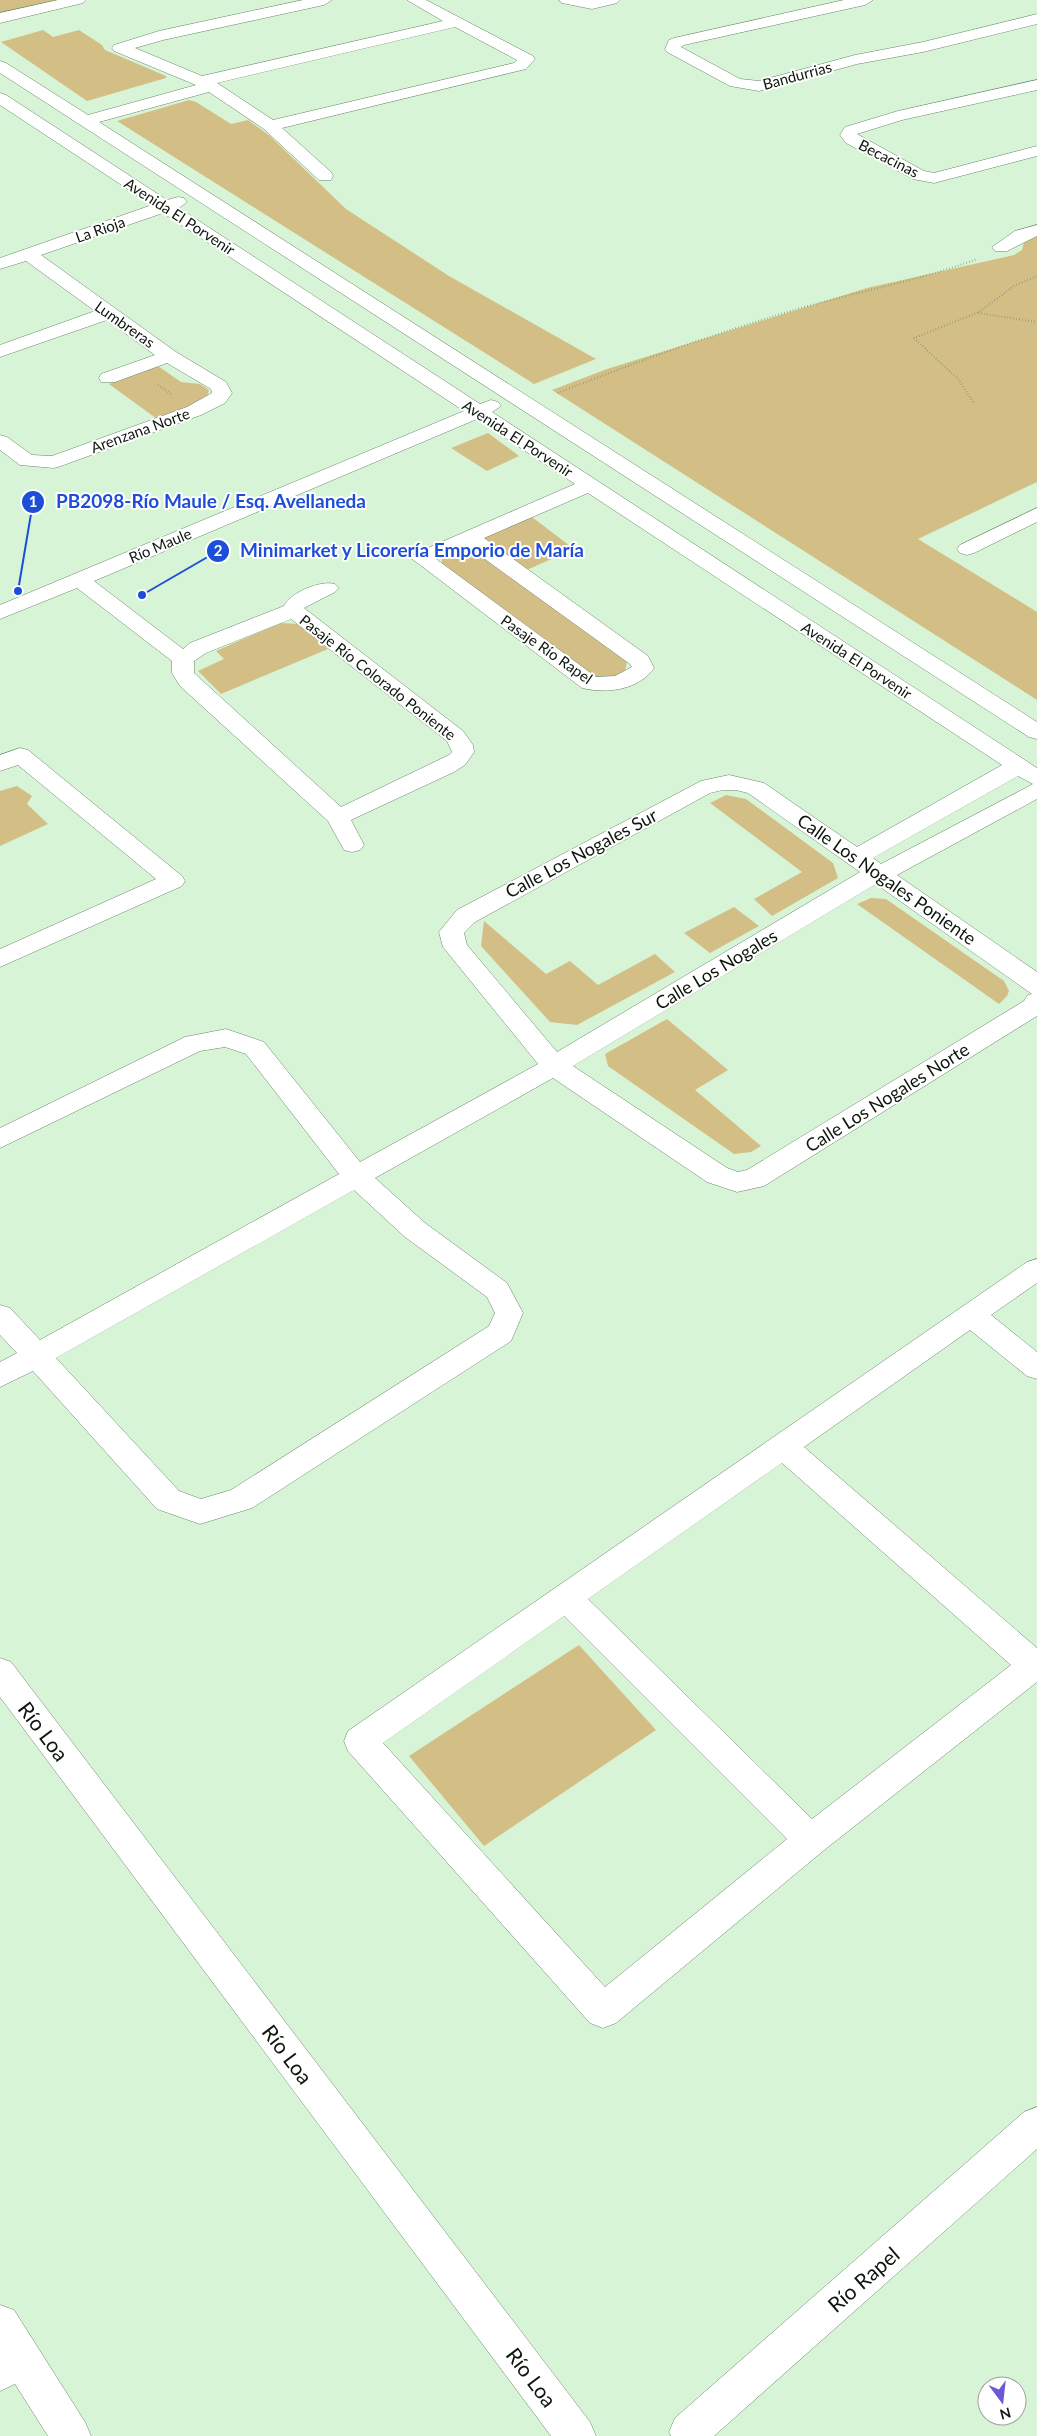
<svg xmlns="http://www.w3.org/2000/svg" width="1037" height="2436" font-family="Lato,sans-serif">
	<rect width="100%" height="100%" fill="#d7f4d7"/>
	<g fill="#d3bf86">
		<polygon points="0,0 60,0 0,14"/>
		<polygon points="43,30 53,37 79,30 102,45 105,50 166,76 166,78 87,101 1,42"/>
		<polygon points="189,100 196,102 231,124 248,120 270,136 346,209 449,276 596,359 534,384 117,121"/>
		<polygon points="1037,236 1037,482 918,539 1037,612 1037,700 552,390 607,369 867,288 1014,255 1022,250 1024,242"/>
		<polygon points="158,366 181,382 200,384 209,390 206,401 157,419 109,384"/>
		<polygon points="488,433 519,456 487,471 451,448"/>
		<polygon points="532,517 574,549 511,577 623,658 627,662 625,672 610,679 585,676 442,571 442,553"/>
		<polygon points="280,623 299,624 328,649 221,694 198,671 224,659 216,651"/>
		<polygon points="17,786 32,796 27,804 48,824 0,846 0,791"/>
		<polygon points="726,795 746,799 833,863 838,878 772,916 754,899 802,872 710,803"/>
		<polygon points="871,898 886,899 1004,981 1009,991 1007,996 999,1004 857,904"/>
		<polygon points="734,907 759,926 710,953 684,933"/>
		<polygon points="484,921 546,974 570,961 598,985 655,954 675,972 577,1025 550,1022 481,946"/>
		<polygon points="667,1019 728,1070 695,1090 761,1146 751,1152 734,1154 608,1066 605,1054"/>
		<polygon points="579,1645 656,1730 484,1846 409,1756"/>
	</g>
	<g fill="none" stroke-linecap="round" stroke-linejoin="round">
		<defs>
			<g id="minor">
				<polygon points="58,0 86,0 83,3 0,23 0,13"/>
				<path d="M303,0h29l-8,5 -161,35 -28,8 67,28 241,-55 -36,-21h19l107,56 2,3 -9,10 -244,59 49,44 2,4 -2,4h-12l-55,-51 -55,-37 -110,30 938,600v17l-8,-2 -1029,-664v-12l6,2 82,52 108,-30 -82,-34 -2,-3 2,-3 45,-14zM455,27l62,33 -3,3 -241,57 -56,-37z"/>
				<polygon points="559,0 620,0 617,3 592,9 562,3"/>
				<polygon points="844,0 873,0 865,5 684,45 681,47 740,79 759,81 855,55 923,42 1037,14 1037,24 923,52 857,64 759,91 730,86 667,52 665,49 669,40 674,38"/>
				<polygon points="1037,80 1037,90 902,120 857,134 924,171 934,173 1037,146 1037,156 934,183 913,179 846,143 840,135 845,127 898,111"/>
				<path d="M0,93l6,2 161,105 11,-3 6,1 3,4 -8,6 301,196 11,-4 7,2 3,4 -9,6 545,356v31l-140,76 140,97v44l-273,170 -27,6 -30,-10 -154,-104 -178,100 50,45 82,60 16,30 -12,28 -259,167 -52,16 -43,-15 -124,-138 -33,16v-25l17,-9 -17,-18v-30l10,3 30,32 299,-166 -93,-120 -21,-7 -25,4 -200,97v-20l185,-91 41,-8 38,13 96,120 178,-98 -95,-117 -4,-15 18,-22 244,-129 28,-6 35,8 93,64 145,-82 -414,-272 -104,45 164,118 6,12c-15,22 -47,26 -72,20l-171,-130 3,-4 161,-70 -98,-65 -383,162 89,68 7,-6 94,-37c7,-14 37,-26 51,-22l4,4 -4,4 -31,16 159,123 10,14 1,7 -9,13 -11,7 -103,48 13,25 -4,5 -8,2 -8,-2 -16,-29 -148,-135 -8,-13v-12l-95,-73 -77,31v-14l464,-194 -301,-198 -122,42 135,97 50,30 6,11 -7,10 -24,12 -140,51 -7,2 -34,-3 -20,-15v-15l7,2 25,18 20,1 135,-49 25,-14 -1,-4 -44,-26 -52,19h-14l-2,-4 2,-4 54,-19 -48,-35 -107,37v-12l95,-34 -69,-50 -26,8v-11l152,-53 -152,-100zM467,546l163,118 2,3 -17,9 -19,1 -160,-118zM291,619l156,122 5,11 -3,3 -108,52 -147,-134v-12l12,-8zM1018,776l15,8 -152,80 -8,-6zM723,790h13l12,3 112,79 -303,180 -90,-107 -3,-12 11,-11 235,-129zM876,884l156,110 -4,1 -4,6 -277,169 -9,2 -11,-4 -154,-102zM354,1190l51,47 82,60 8,16 -6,13 -258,164 -30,9 -22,-8 -123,-133z"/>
				<polygon points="1037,225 1037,236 1007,251 995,251 992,247 1015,231"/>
				<polygon points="1037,508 1037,522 974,553 967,555 960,553 957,549 960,545"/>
				<polygon points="20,748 28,750 182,876 185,881 182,886 0,967 0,949 156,879 18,765 0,771 0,755"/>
				<path d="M1037,1259v24l-46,32 46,37v27l-10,-3 -57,-46 -166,117 233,201v34l-214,169 -207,172 -13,5 -13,-5 -242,-272 -4,-10 4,-10 679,-469zM782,1463l229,202 -199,154 -224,-220zM564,1616l223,223 -182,148 -222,-244z"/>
				<polygon points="0,1658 11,1662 590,2422 596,2436 551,2436 0,1697"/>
				<polygon points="1037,2107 1037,2149 714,2436 671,2436 669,2432 675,2418 1024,2112"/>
				<polygon points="0,2305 14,2310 85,2422 91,2436 48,2436 15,2384 0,2391"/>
			</g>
		</defs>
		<use href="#minor" stroke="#6a856b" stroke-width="1"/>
		<g stroke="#6d816d" stroke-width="2" stroke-dasharray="0.5 2.5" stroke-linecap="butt">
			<polyline points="978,313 1037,322"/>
			<polyline points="158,385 171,394"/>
			<path d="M558,393c78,-31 155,-59 236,-83 61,-18 124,-29 183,-51"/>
			<polyline points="973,402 959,380 914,338 979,312 1014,286 1037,276"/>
		</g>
		<use href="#minor" fill="#fff" fill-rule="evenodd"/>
	</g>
	<g text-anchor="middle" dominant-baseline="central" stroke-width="4" stroke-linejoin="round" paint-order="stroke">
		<g font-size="15" fill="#0c160c" stroke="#fff">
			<text transform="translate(797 75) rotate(-15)">Bandurrias</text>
			<text transform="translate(889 158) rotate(27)">Becacinas</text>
			<text transform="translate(180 216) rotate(33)">Avenida El Porvenir</text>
			<text transform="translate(100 229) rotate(-19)">La Rioja</text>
			<text transform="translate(125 324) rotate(35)">Lumbreras</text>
			<text transform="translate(140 430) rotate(-20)">Arenzana Norte</text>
			<text transform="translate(518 438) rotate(33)">Avenida El Porvenir</text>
			<text transform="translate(160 545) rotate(-23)">Río Maule</text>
			<text transform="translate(547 649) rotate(35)">Pasaje Río Rapel</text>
			<text transform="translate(857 660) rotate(33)">Avenida El Porvenir</text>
			<text transform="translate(378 677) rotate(38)">Pasaje Río Colorado Poniente</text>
		</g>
		<g font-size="18" fill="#0c160c" stroke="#fff">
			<text transform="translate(581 853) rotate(-28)">Calle Los Nogales Sur</text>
			<text transform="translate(887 879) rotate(35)">Calle Los Nogales Poniente</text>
			<text transform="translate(716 969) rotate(-31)">Calle Los Nogales</text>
			<text transform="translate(887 1097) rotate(-32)">Calle Los Nogales Norte</text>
		</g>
		<g font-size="21" fill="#0c160c" stroke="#fff">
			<text transform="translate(44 1731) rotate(53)">Río Loa</text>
			<text transform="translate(288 2054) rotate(53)">Río Loa</text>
			<text transform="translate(863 2279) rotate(-41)">Río Rapel</text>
			<text transform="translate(532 2377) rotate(53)">Río Loa</text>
		</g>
	</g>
	<path fill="none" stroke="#1d4ed8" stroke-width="2" d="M18 591L33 502M142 595L218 551"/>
	<g fill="#1d4ed8" stroke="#fff" stroke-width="2">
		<circle cx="18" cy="591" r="5"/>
		<circle cx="142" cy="595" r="5"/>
		<circle cx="33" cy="502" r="12"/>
		<circle cx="218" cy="551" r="12"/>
	</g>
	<g font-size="15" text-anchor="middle" font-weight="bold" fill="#fff">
		<text x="33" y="507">1</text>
		<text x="218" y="556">2</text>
	</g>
	<g font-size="19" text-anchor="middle" font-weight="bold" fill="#1d4ed8" stroke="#fff" stroke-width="4" stroke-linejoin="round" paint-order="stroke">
		<text x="211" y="508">PB2098-Río Maule / Esq. Avellaneda</text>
		<text x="412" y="557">Minimarket y Licorería Emporio de María</text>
	</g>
	<g transform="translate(1002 2401) rotate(165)"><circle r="24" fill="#ffffff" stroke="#9ea29e"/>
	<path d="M0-4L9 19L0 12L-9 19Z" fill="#675cd5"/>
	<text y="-8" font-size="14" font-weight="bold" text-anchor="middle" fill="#0c160c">N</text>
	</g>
</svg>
